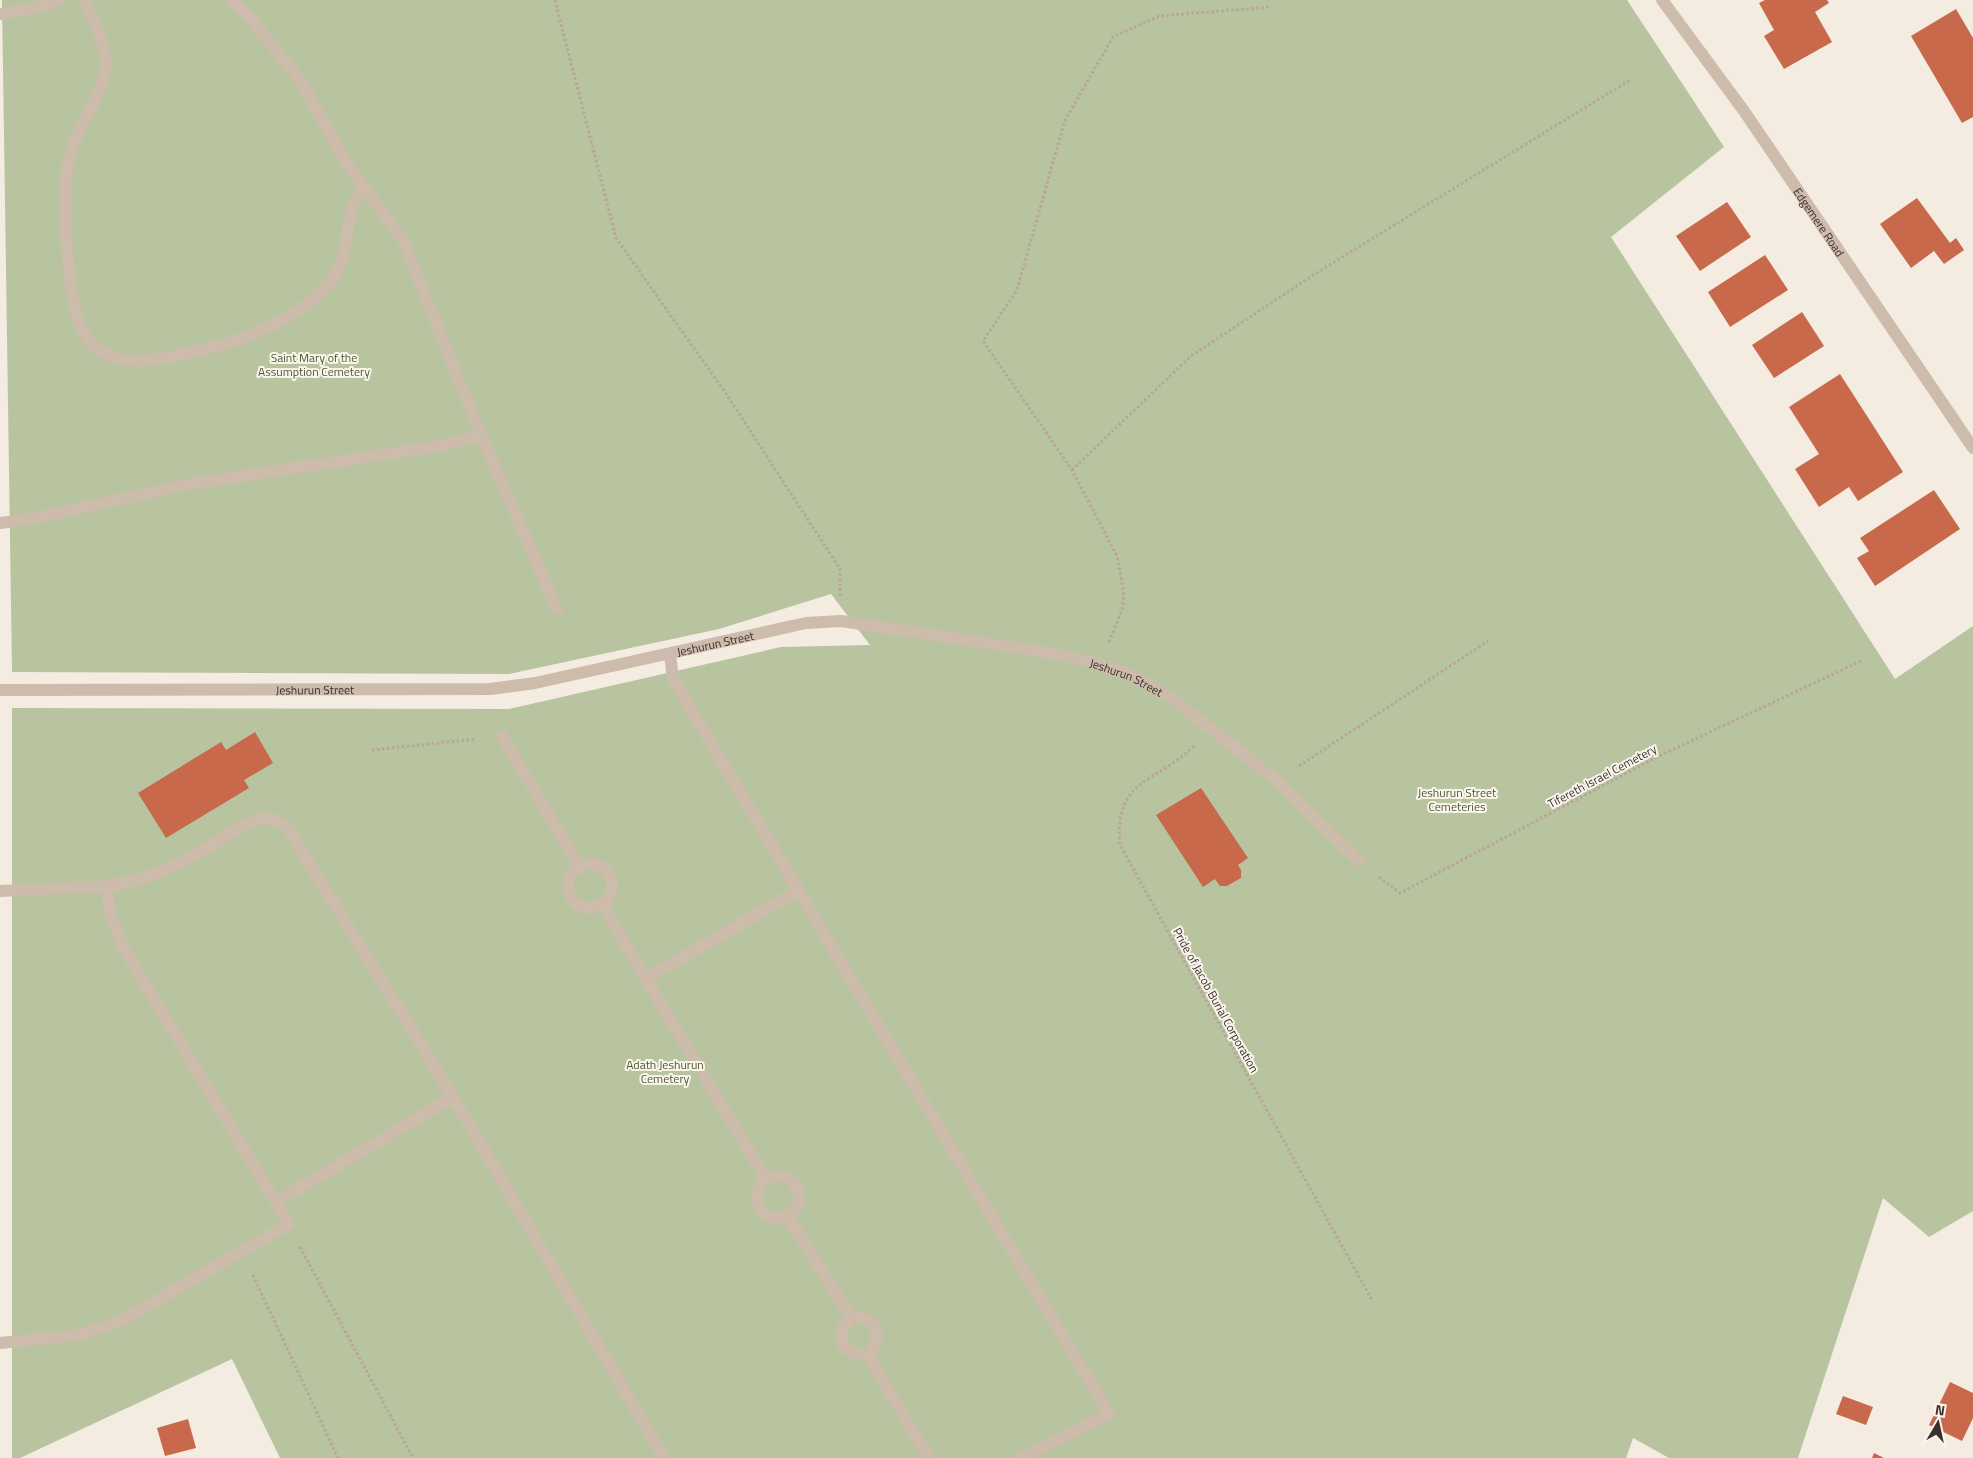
<svg xmlns="http://www.w3.org/2000/svg" width="1973" height="1458" font-family="'Titillium Web',sans-serif">
	<rect width="100%" height="100%" fill="#f4ebe1"/>
	<polygon fill="#b8c4a0" points="2,0 1627,0 1724,147 1611,237 1895,679 1973,626 1973,1211 1929,1237 1883,1198 1798,1458 1669,1458 1633,1438 1626,1458 280,1458 232,1359 20,1458 12,1458 12,708 509,709 781,647 870,645 831,594 719,629 509,674 12,672"/>
	<g fill="#c8694b">
		<polygon points="1765,0 1827,0 1829,3 1815,12 1832,42 1784,69 1764,36 1774,30 1759,3"/>
		<polygon points="1956,9 1973,38 1973,117 1962,123 1911,36"/>
		<polygon points="1917,198 1950,243 1956,238 1964,250 1944,264 1934,251 1911,268 1880,224"/>
		<polygon points="1727,202 1751,237 1700,271 1676,236"/>
		<polygon points="1765,255 1788,290 1730,327 1708,292"/>
		<polygon points="1802,312 1824,346 1774,378 1752,345"/>
		<polygon points="1840,374 1903,472 1858,501 1849,487 1819,507 1795,469 1819,454 1789,407"/>
		<polygon points="1934,490 1960,529 1875,586 1857,558 1869,551 1860,538"/>
		<polygon points="255,732 273,763 244,780 249,788 166,838 138,793 221,742 226,750"/>
		<polygon points="1201,788 1248,858 1238,865 1241,870 1241,878 1227,886 1220,886 1215,879 1203,887 1156,815"/>
		<polygon points="1950,1382 1973,1393 1973,1418 1962,1441 1929,1425"/>
		<polygon points="1843,1396 1873,1407 1866,1425 1836,1414"/>
		<polygon points="188,1419 196,1448 165,1456 157,1428"/>
		<polygon points="1874,1453 1884,1458 1872,1458"/>
	</g>
	<g fill="none" stroke-linecap="round" stroke-linejoin="round">
		<g stroke="#b9a596" stroke-width="3" stroke-dasharray="2.5 2.5" stroke-linecap="butt">
			<polyline points="555,0 616,238 725,392 840,569 840,596"/>
			<polyline points="1072,470 1191,356 1318,272 1630,80"/>
			<polyline points="1109,642 1122,610 1124,594 1117,556 1072,470 983,341 1017,290 1065,120 1113,37 1159,16 1270,7"/>
			<path d="M1194,746c-38,38 -80,31 -74,99l253,457"/>
			<polyline points="372,750 476,739"/>
			<polyline points="1299,766 1488,641"/>
			<polyline points="1379,877 1400,893 1653,759 1863,660"/>
			<polyline points="300,1247 413,1458"/>
			<polyline points="253,1275 338,1458"/>
		</g>
		<g stroke="#cdbbac" stroke-width="12">
			<path d="M85,0c8,21 23,46 20,68 -3,32 -28,56 -35,87 -8,32 -5,62 -3,94 6,75 13,126 104,108 55,-11 117,-29 156,-71 28,-30 13,-71 37,-100"/>
			<polyline points="231,0 248,16 299,78 347,164 403,240 481,435 557,609"/>
			<polyline points="0,14 32,9 58,0"/>
			<polyline points="0,523 31,519 185,485 439,446 481,435"/>
			<polyline points="670,654 673,679 1109,1414 1021,1458"/>
			<polyline points="502,736 580,868"/>
			<circle cx="590" cy="886" r="22"/>
			<path d="M106,886c46,-6 69,-20 109,-43 13,-8 29,-21 44,-24 12,-2 18,1 28,8l166,270 211,361"/>
			<polyline points="0,891 106,886 111,916 123,947 289,1224 119,1322 78,1335 0,1343"/>
			<polyline points="602,905 766,1179"/>
			<polyline points="647,978 799,890"/>
			<circle cx="778" cy="1197" r="21"/>
			<polyline points="276,1202 453,1097"/>
			<polyline points="788,1216 851,1318"/>
			<polygon points="858,1316 870,1321 877,1330 874,1349 868,1356 854,1354 842,1345 842,1329 851,1318"/>
			<polyline points="868,1356 929,1458"/>
		</g>
		<g stroke="#cdbbac" stroke-width="12">
			<path id="s1" d="M1662,0l82,111 229,337"/>
			<path id="s2" d="M0,690l490,-1 45,-6 271,-60 35,-2 216,33 37,9 38,13 40,22 109,86 78,77"/>
		</g>
	</g>
	<g text-anchor="middle" dominant-baseline="central" stroke-width="4" stroke-linejoin="round" paint-order="stroke">
		<g font-size="12" fill="#3b302b" stroke="#fbf5ee">
			<text stroke="none"><textPath href="#s1" startOffset="272">Edgemere Road</textPath></text>
			<text stroke="none"><textPath href="#s2" startOffset="720">Jeshurun Street</textPath></text>
			<text stroke="none"><textPath href="#s2" startOffset="1140">Jeshurun Street</textPath></text>
			<text stroke="none"><textPath href="#s2" startOffset="315">Jeshurun Street</textPath></text>
			<text transform="translate(1602 776) rotate(-28)">Tifereth Israel Cemetery</text>
			<text transform="translate(1216 1000) rotate(61)">Pride of Jacob Burial Corporation</text>
		</g>
		<g font-size="12" fill="#4a5a2e" stroke="#fbf5ee">
			<text x="314" y="357">Saint Mary of the<tspan x="314" dy="14">Assumption Cemetery</tspan></text>
			<text x="1457" y="792">Jeshurun Street<tspan x="1457" dy="14">Cemeteries</tspan></text>
			<text x="665" y="1064">Adath Jeshurun<tspan x="665" dy="14">Cemetery</tspan></text>
		</g>
	</g>
	<g transform="translate(1938 1423) rotate(9)" stroke="#fbf5ee" stroke-width="4" paint-order="stroke">
	<path d="M0-4L9 19L0 12L-9 19Z" fill="#3b302b"/>
	<text y="-8" font-size="14" font-weight="bold" text-anchor="middle" fill="#3b302b">N</text>
	</g>
</svg>
